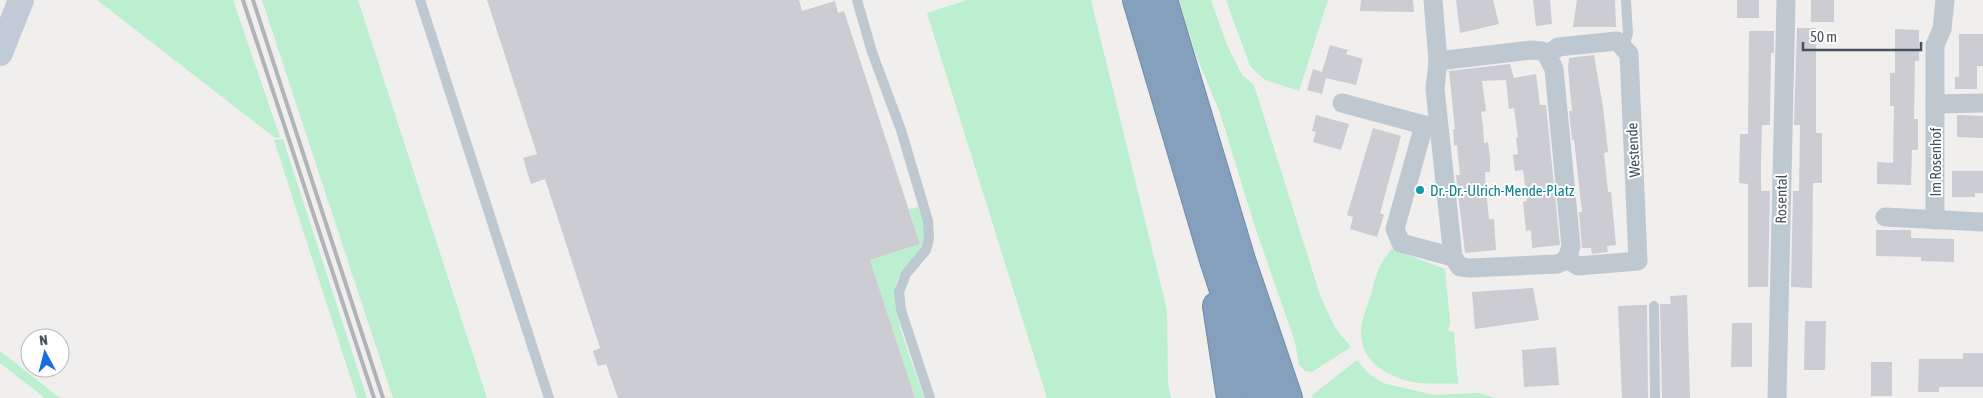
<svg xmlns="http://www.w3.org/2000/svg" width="1983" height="398" font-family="'Asap Condensed',sans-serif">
	<rect width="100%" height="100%" fill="#f1eeee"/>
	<g fill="#bcefd0">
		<polygon points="97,0 233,0 280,137 275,138"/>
		<polygon points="262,0 358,0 487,398 393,398"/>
		<polygon points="967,0 1091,0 1167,310 1168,383 1171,398 1047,398 927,13"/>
		<polygon points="1179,0 1211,0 1227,45 1242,75 1254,85 1321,298 1336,329 1351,347 1312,372 1305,371 1299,365 1295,342 1255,227 1220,113 1196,55"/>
		<polygon points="1226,0 1328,0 1299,91 1265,80 1250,66"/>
		<polygon points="283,139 367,398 357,398 274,140"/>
		<path d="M918,207c4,10 9,21 7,33 -3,19 -30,28 -30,52 -1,31 20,75 29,106h-9l-45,-138 50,-16 -11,-35z"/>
		<path d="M1392,249l53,20 5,53 -2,9 6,1 4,52c-12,-1 -26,0 -38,-1 -27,-3 -59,-19 -59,-49 -1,-12 5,-23 8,-33 7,-23 7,-34 23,-52z"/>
		<polygon points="0,351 60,398 45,398 0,363"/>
		<polygon points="1357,360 1367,372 1383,383 1434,395 1479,393 1496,398 1313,398 1311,396"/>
	</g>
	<g fill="#cbcdd3">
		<polygon points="487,0 799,0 802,11 835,1 838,13 844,11 920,244 870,260 915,398 618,398 606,364 598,366 593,351 600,348 545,179 531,184 523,158 537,154"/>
		<polygon points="1361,0 1413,0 1414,12 1360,11"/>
		<polygon points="1456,0 1493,0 1499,24 1460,33"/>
		<polygon points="1533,0 1550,0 1552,24 1536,26"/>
		<polygon points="1577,0 1615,0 1616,27 1573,27"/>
		<rect x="1737" y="0" width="22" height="18"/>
		<rect x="1811" y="0" width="23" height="22"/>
		<polygon points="1797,28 1816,28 1816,133 1822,133 1822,183 1813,183 1812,288 1791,287 1793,191 1799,191 1800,125 1794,125"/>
		<polygon points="1895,29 1919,30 1919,61 1915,61 1914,119 1918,119 1918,150 1912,150 1911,185 1877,184 1877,162 1893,163 1894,106 1890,106 1890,73 1895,73"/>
		<polygon points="1749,31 1774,31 1774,53 1771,53 1770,125 1762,125 1761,159 1761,191 1770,191 1768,287 1748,287 1748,184 1739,183 1740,134 1748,134"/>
		<polygon points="1959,34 1983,34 1983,66 1977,66 1977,89 1955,89 1955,77 1959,77"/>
		<polygon points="1330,45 1348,50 1346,54 1363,59 1356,85 1326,78 1322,94 1307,90 1313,69 1322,72"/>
		<polygon points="1594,55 1603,107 1608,152 1604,153 1608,192 1611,192 1616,245 1607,246 1608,252 1592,254 1591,248 1582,248 1579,212 1582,212 1574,140 1572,140 1569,111 1572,111 1568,68 1569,58"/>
		<polygon points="1510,64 1514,78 1536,74 1540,105 1546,105 1560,245 1532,248 1531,230 1526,231 1523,202 1527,201 1523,170 1515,171 1513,155 1518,154 1516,138 1518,137 1514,108 1509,109 1506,80 1482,81 1486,111 1481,112 1483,126 1484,143 1488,142 1490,157 1490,172 1485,172 1486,190 1489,219 1494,219 1496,250 1465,253 1456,175 1460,175 1457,145 1454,146 1453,129 1455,129 1449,71"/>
		<polygon points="1316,115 1349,124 1341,150 1313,142 1316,132 1312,131"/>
		<polygon points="1957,115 1983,116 1983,138 1957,137"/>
		<polygon points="1373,128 1401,136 1380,213 1384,215 1377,237 1350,229 1353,217 1347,215"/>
		<polygon points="1952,171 1983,171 1983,193 1975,193 1975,197 1952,197"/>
		<polygon points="1876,230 1911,230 1911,238 1954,239 1954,262 1921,261 1921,257 1876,256"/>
		<polygon points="1533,288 1539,320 1475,329 1472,292"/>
		<polygon points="1687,295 1690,398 1662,398 1660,304 1671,304 1670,296"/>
		<polygon points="1639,305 1647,305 1648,398 1622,398 1618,306"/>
		<polygon points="1805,321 1826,321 1825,370 1804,370"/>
		<polygon points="1732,323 1752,323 1752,367 1731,367"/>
		<polygon points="1556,347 1559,385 1524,387 1522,350"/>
		<polygon points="1963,353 1983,353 1983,387 1939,387 1939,392 1918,392 1919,359 1963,359"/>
		<rect x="1871" y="362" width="21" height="34"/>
	</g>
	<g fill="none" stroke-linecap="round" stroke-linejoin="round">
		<defs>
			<g id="highway">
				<polyline points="1137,0 1214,260 1260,398"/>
				<polyline points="1163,0 1241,260 1288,398"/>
				<polyline points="1217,306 1231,398"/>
			</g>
		</defs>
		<use href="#highway" stroke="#718ba9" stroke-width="30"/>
		<g stroke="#bec8d0" stroke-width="10">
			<polyline points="420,0 549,398"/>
			<polyline points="857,0 872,52 901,130 928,221 929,239 926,250 906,274 899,292 901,310 930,398"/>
			<polyline points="1623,48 1628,34 1626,0"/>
			<polyline points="1654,306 1655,398"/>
		</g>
		<g stroke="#bec8d0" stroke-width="19">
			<polyline points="1433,0 1438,61 1435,89 1453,257"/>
			<polyline points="1547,55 1554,69 1571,246 1567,259"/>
			<polyline points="1342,103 1424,125 1435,126"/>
			<polyline points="1935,104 1983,103"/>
			<polyline points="1424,125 1395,229 1401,243 1453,257 1460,267 1470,268 1558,264 1567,259 1578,266 1638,261 1629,54 1617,41 1558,47 1547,55 1542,51 1531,50 1438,61"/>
			<polyline points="1885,217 1982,222"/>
			<polyline points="1935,220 1935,45 1942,29 1945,0"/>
			<polyline points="1777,398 1786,0"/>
		</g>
		<polyline stroke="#c0cbd7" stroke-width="26" points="0,53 21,0"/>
		<use href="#highway" stroke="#85a0bd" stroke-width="28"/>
		<g stroke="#b0b3b8" stroke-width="4">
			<polyline points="243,0 374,398"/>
			<polyline points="253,0 383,398"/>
		</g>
	</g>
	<circle fill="#0f9aa8" stroke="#fff" stroke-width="2" cx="1420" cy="190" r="5"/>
	<g text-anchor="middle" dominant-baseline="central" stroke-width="4" stroke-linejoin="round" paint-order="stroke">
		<g font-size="15" fill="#46515b" stroke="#fff">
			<text transform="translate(1633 150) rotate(-93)">Westende</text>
			<text transform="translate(1935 162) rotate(-90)">Im Rosenhof</text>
			<text transform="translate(1781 199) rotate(-89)">Rosental</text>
		</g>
		<g font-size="15" fill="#0d838f" stroke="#fff" text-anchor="start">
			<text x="1430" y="190">Dr.-Dr.-Ulrich-Mende-Platz</text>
		</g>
	</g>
	<g transform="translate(45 353) rotate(353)"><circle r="24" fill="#ffffff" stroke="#b5b9bd"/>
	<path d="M0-4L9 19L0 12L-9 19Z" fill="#196edf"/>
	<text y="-8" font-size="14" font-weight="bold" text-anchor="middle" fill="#46515b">N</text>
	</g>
	<path d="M1803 42v8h118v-8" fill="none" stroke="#46515b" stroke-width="2.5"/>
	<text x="1810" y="42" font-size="15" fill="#46515b" stroke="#ffffff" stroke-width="4" paint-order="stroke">50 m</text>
</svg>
